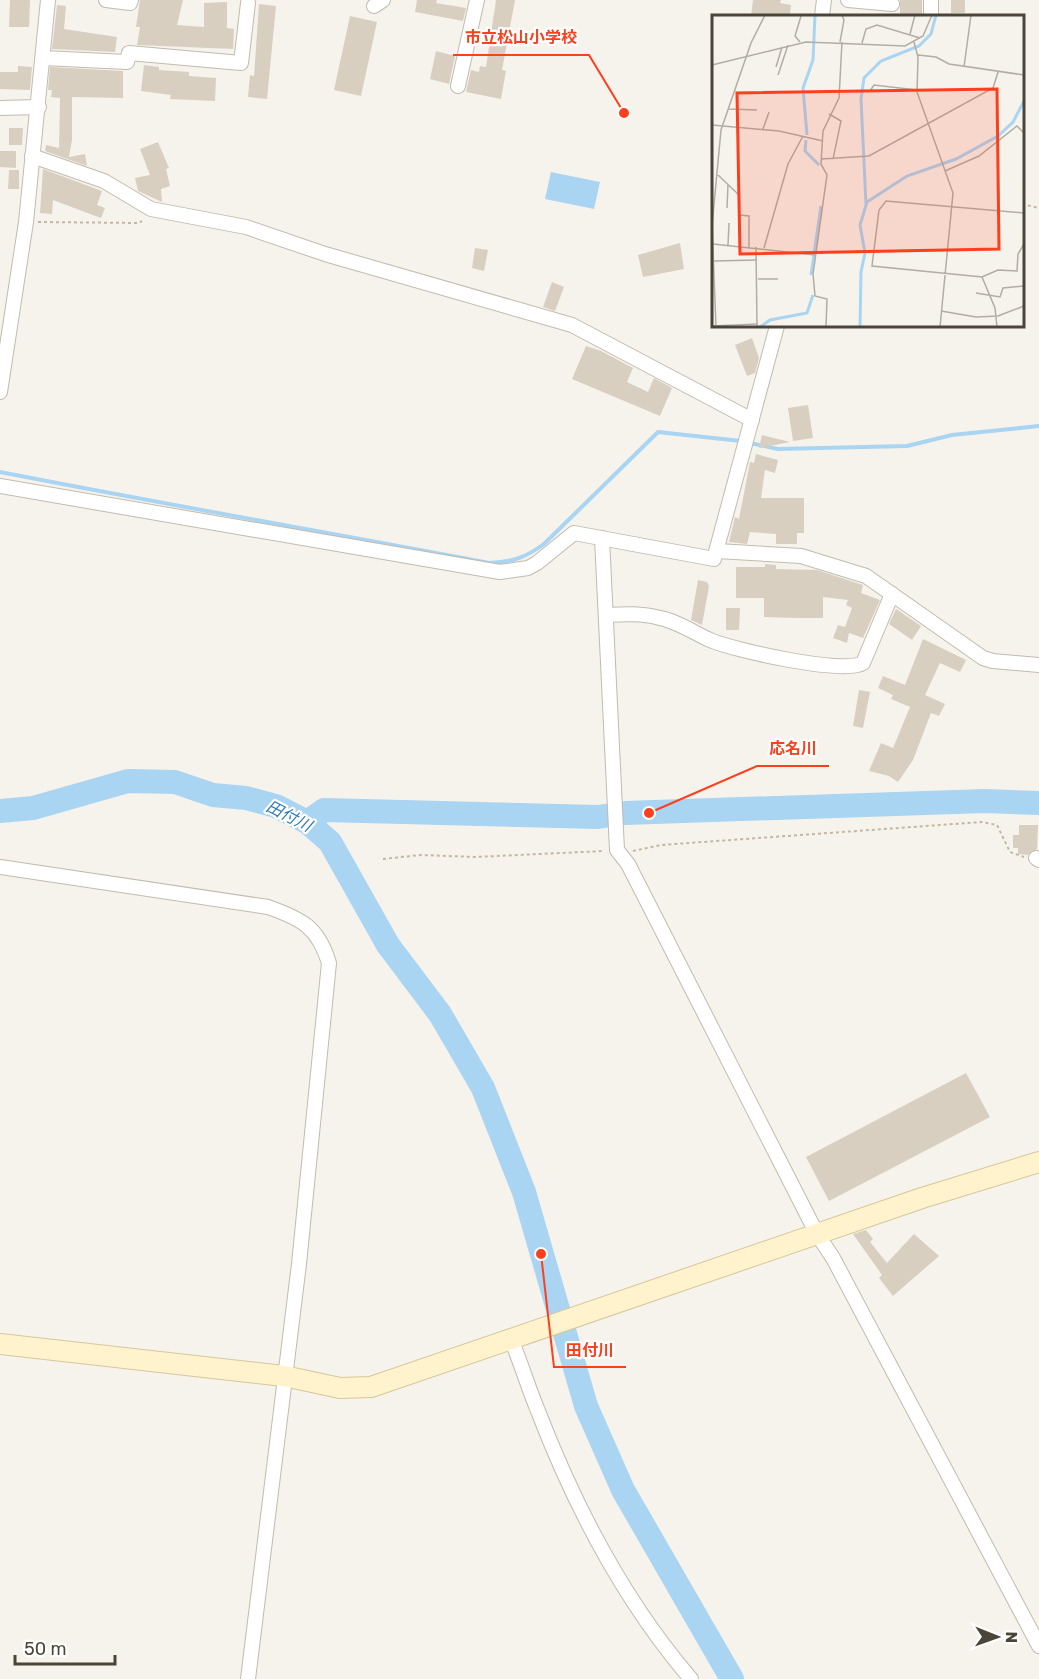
<svg xmlns="http://www.w3.org/2000/svg" width="1039" height="1679" font-family="Rubik,'Noto Sans JP',sans-serif">
	<rect width="100%" height="100%" fill="#f6f3ec"/>
	<polygon fill="#a9d4f2" points="551,172 600,182 594,209 545,199"/>
	<g fill="none" stroke-linecap="round" stroke-linejoin="round">
		<path stroke="#a9d4f2" stroke-width="4" d="M0,472c163,32 326,60 489,91 23,-1 36,-5 55,-19l114,-112 83,9 37,8 129,-3 45,-11 87,-9"/>
		<g stroke="#a9d4f2" stroke-width="24">
			<polyline points="0,811 33,808 128,781 175,782 213,795 246,798 276,806 307,822 330,842 388,945 440,1014 483,1088 524,1192 586,1406 623,1490 732,1679"/>
			<polyline points="307,822 324,810 598,817 625,813 985,801 1039,803"/>
		</g>
	</g>
	<g fill="#d8cfc1">
		<polygon points="10,0 30,0 29,27 9,27"/>
		<polygon points="140,0 183,0 177,25 204,27 204,3 227,2 227,28 234,29 233,49 137,45 140,27 136,27"/>
		<polygon points="417,0 437,0 436,3 466,8 463,21 415,12"/>
		<polygon points="496,0 515,0 502,70 506,71 501,99 466,92 471,70 479,72 480,66 486,67"/>
		<polygon points="753,0 781,0 780,3 791,5 790,16 751,16"/>
		<rect x="900" y="0" width="22" height="16"/>
		<rect x="951" y="0" width="14" height="13"/>
		<polygon points="259,4 276,6 267,99 248,97 250,75 254,76"/>
		<polygon points="57,5 66,6 64,29 117,37 115,52 52,49"/>
		<polygon points="350,16 377,22 361,96 334,90"/>
		<polygon points="436,51 455,56 449,84 430,79"/>
		<polygon points="144,65 159,67 159,70 189,72 189,76 216,78 215,101 170,99 171,95 141,91"/>
		<polygon points="18,66 32,67 30,90 0,89 0,72 18,72"/>
		<polygon points="50,67 123,71 123,98 72,97 72,140 69,157 85,154 87,166 45,151 46,145 59,148 60,98 51,97 52,90 48,90"/>
		<polygon points="9,128 23,128 22,145 9,145"/>
		<polygon points="158,142 169,168 166,169 170,186 161,189 162,202 138,191 135,178 150,175 140,149"/>
		<polygon points="0,151 16,151 16,168 0,167"/>
		<polygon points="43,169 102,191 97,205 105,208 101,218 53,200 52,214 40,213"/>
		<polygon points="9,170 19,170 19,189 8,189"/>
		<polygon points="680,243 684,269 643,277 638,255"/>
		<polygon points="475,248 488,250 484,271 472,268"/>
		<polygon points="552,282 564,287 555,311 543,307"/>
		<polygon points="752,338 759,358 755,373 747,376 735,345"/>
		<polygon points="586,346 601,351 633,368 627,382 648,392 654,378 672,388 660,416 572,379"/>
		<polygon points="808,405 813,438 793,441 788,408"/>
		<polygon points="762,435 790,442 759,448"/>
		<polygon points="756,454 778,460 775,473 765,470 761,498 804,498 804,533 797,533 797,544 776,544 776,534 750,532 747,544 729,542 735,517 739,519 750,462 754,463"/>
		<polygon points="765,564 776,565 776,569 817,570 863,585 861,593 880,600 863,638 849,633 847,643 833,638 838,625 845,627 852,608 846,605 848,600 823,597 823,618 797,618 764,617 764,598 736,598 736,567 765,567"/>
		<polygon points="698,580 707,582 709,586 702,625 691,620"/>
		<polygon points="726,608 740,608 739,630 726,630"/>
		<polygon points="896,609 921,626 912,640 889,624"/>
		<polygon points="923,639 966,660 960,672 940,663 925,695 945,704 939,716 931,713 913,760 898,782 889,776 869,771 881,743 893,748 910,707 891,699 893,695 878,688 883,676 905,685"/>
		<polygon points="859,690 870,692 863,728 853,726"/>
		<polygon points="1019,825 1038,825 1037,849 1028,855 1018,854 1018,848 1013,848 1013,835 1019,835"/>
		<polygon points="966,1073 990,1117 829,1201 806,1157"/>
		<polygon points="866,1230 873,1239 870,1242 887,1263 914,1234 939,1256 893,1296 879,1278 882,1275 853,1234"/>
	</g>
	<g fill="none" stroke-linecap="round" stroke-linejoin="round">
		<defs>
			<g id="street">
				<polyline points="106,0 130,3 131,0"/>
				<polyline points="848,0 892,4"/>
				<polyline points="374,6 383,0"/>
				<polyline points="822,16 824,0"/>
				<polyline points="931,16 931,0"/>
				<polyline points="43,58 127,62 129,53 241,63 248,3"/>
				<polyline points="458,86 477,0"/>
				<polyline points="0,108 39,107"/>
				<polyline points="32,156 104,181 151,209 246,227 325,254 572,325 752,420"/>
				<polyline points="0,392 26,222 48,0"/>
				<polyline points="0,486 500,572 528,568 537,563 574,533 714,559 777,326"/>
				<polyline points="602,538 617,850 628,864 817,1234 833,1258 1039,1646"/>
				<polyline points="717,551 801,556 866,576 983,658 993,661 1039,665"/>
				<path d="M606,615c18,-1 36,-2 54,3 17,3 34,15 50,22 23,10 134,35 153,23l29,-69"/>
				<polyline points="1036,858 1039,860"/>
				<path d="M0,867l268,40c34,12 50,20 61,56l-30,301 -51,415"/>
				<path d="M511,1339c10,24 17,48 27,72 37,96 86,190 153,268"/>
			</g>
			<polyline id="secondary" points="0,1344 284,1376 340,1388 371,1387 922,1198 1039,1162"/>
		</defs>
		<use href="#street" stroke="#c2bbae" stroke-width="16"/>
		<use href="#secondary" stroke="#d6c79b" stroke-width="22"/>
		<g stroke="#c4b79f" stroke-width="2" stroke-dasharray="3 3" stroke-linecap="butt">
			<polyline points="1022,204 1039,208"/>
			<polyline points="38,222 139,223 142,221"/>
			<polyline points="633,851 661,845 982,822 997,825 1010,852 1024,857"/>
			<polyline points="383,859 421,855 475,857 604,851"/>
		</g>
		<use href="#street" stroke="#fff" stroke-width="14"/>
		<use href="#secondary" stroke="#fff3cd" stroke-width="20"/>
	</g>
	<g text-anchor="middle" dominant-baseline="central" stroke-width="4.5" stroke-linejoin="round" paint-order="stroke">
		<g font-size="16" font-style="italic" fill="#2e7ab2" stroke="#fff">
			<text transform="translate(289 816) rotate(27)">田付川</text>
		</g>
	</g>
	<g transform="translate(712 15)">
		<rect width="312" height="312" fill="#f6f3ec"/>
		<path fill="none" stroke="#a9d4f2" stroke-width="3" d="M95,120l-4,-47 10,-28 2,-45M94,125l-1,11 14,14M154,189l-5,-105 3,-21 17,-17 38,-15 12,-12 5,-19M99,260l10,-69M48,312l10,-7 37,-7 6,-18M148,312l1,-55 4,-19 -5,-28 7,-23 40,-26 49,-17 42,-23 15,-14 11,-21"/>
		<path fill="none" stroke="#b2ada4" stroke-width="1.5" d="M198,19l5,-19M88,27l-5,-6 6,-20M128,27l4,-22 -2,-5M202,27l4,15 -1,35 36,101 -13,134M150,28l4,-14 11,-4 43,13M206,40l18,2 13,7 75,11M0,50l94,-23 99,4 18,-10 9,-21M64,52l6,-20M252,52l7,-52M66,60l10,-30M158,76l4,-6 43,5M17,94l28,1M117,99l12,7 -8,38M0,110l67,6 44,10M51,114l6,-17M109,144l48,-3 124,-68 5,-16M233,156l34,-15 38,-30 7,7M6,160l22,21M15,193l1,-24M312,198l-138,-12 -7,9 -7,56 110,11 16,-7 19,1 1,-17 6,-10M28,200l9,1v31M1,229l102,11M16,230l1,-22M44,232l1,80M52,233l24,-84 15,-28M1,246l44,-1M270,262l13,31 2,19M46,264h20M264,278l24,4 3,-9 21,-2M229,296l35,6 22,-1 26,-10M0,311l46,-2M4,312l-4,-101 9,-96 30,-87 14,-28M114,312l1,-28 -12,-3 -2,-22 14,-99 -6,-11 2,-33 16,-33 3,-56"/>
		<path fill="#fc3f1d" fill-opacity="0.15" stroke="#fc3f1d" stroke-width="3" d="M285,74l2,160 -259,5 -3,-161z"/>
		<rect width="312" height="312" fill="none" stroke="#4b4439" stroke-width="3"/>
	</g>
	<path fill="none" stroke="#fc3f1d" stroke-width="2" d="M624 113L589 55H453M649 813L757 766H829M541 1254L554 1367H626"/>
	<g fill="#fc3f1d" stroke="#fff" stroke-width="2">
		<circle cx="624" cy="113" r="6"/>
		<circle cx="649" cy="813" r="6"/>
		<circle cx="541" cy="1254" r="6"/>
	</g>
	<g font-size="16" text-anchor="middle" font-weight="bold" fill="#fc3f1d" stroke="#fff" stroke-width="4.5" stroke-linejoin="round" paint-order="stroke">
		<text x="521" y="43">市立松山小学校</text>
		<text x="793" y="754">応名川</text>
		<text x="590" y="1356">田付川</text>
	</g>
	<g transform="translate(997 1637) rotate(91)" stroke="#ffffff" stroke-width="4.5" paint-order="stroke">
	<path d="M0-4.5L10 22L0 15L-10 22Z" fill="#4b4439"/>
	<text y="-9" font-size="16" font-weight="bold" text-anchor="middle" fill="#4b4439">N</text>
	</g>
	<path d="M15 1655v9h100v-9" fill="none" stroke="#4b4439" stroke-width="3"/>
	<text x="24" y="1655" font-size="18" fill="#4b4439" stroke="#ffffff" stroke-width="4.5" paint-order="stroke">50 m</text>
</svg>
